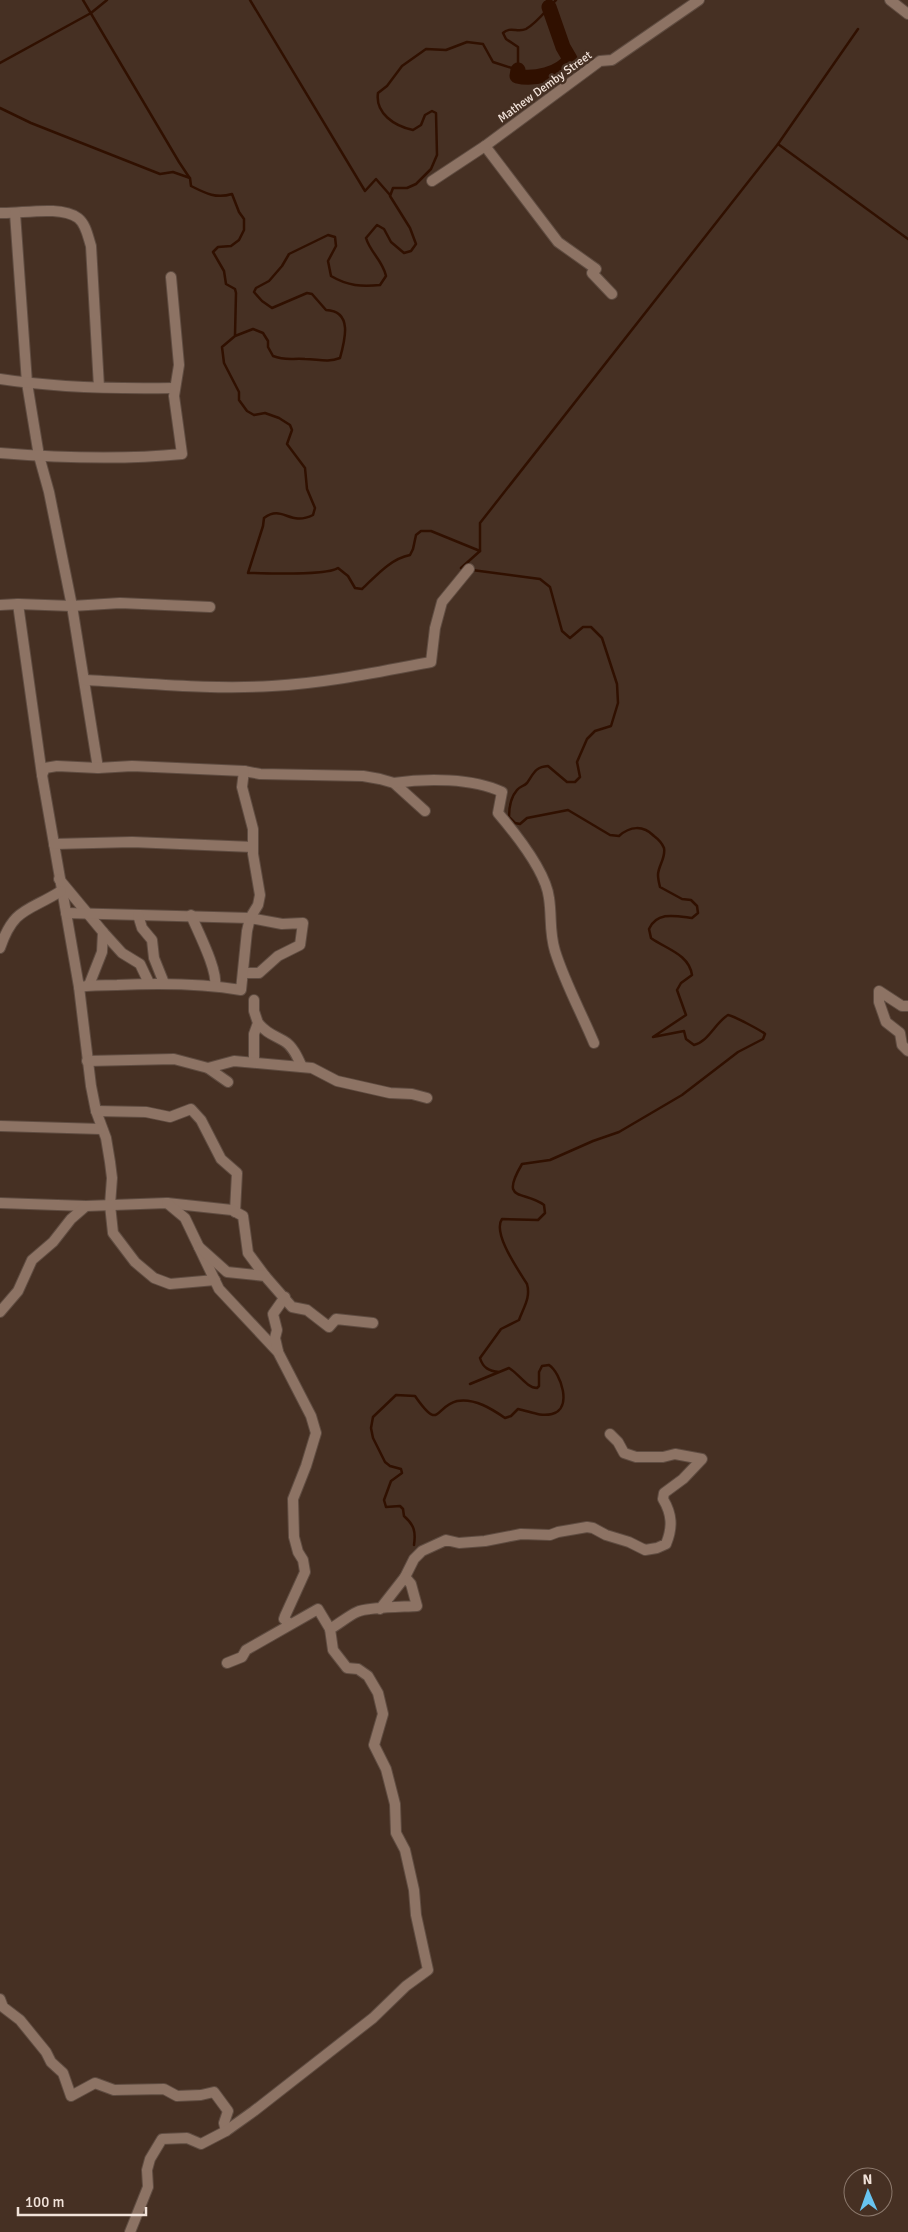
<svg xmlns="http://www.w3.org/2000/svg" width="908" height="2232" font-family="Signika,sans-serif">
	<rect width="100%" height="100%" fill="#463023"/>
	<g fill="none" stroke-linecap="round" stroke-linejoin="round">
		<g stroke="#301000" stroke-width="2.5">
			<polyline points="83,0 179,162 189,177"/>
			<polyline points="250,0 365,191 376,179 390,195"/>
			<polyline points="0,63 91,13 107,0"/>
			<path d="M0,108l31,15 129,51 13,-2 17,6 1,8c14,7 25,13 41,8l7,18 5,7v11l-5,10 -8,6 -13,1 -5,5 11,19 2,13 9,5 1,4 -1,42"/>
			<polyline points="778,144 908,239"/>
			<polyline points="480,551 480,523 778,144 858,29"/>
			<path d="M466,569l-5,-1 19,-17 -49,-20h-10l-5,4 -3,14 -3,6c-20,4 -34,21 -48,34l-7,-1 -7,-12 -10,-8c-12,8 -72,5 -90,5l15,-47 1,-8c19,-14 25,9 49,-3l2,-7 -8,-19 -2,-21 -18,-24 5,-14 -2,-5 -11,-7 -14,-5 -11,2 -7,-4 -8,-11v-8l-15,-29 -2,-16 13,-11 18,-7 10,4 5,8v6l5,9c13,5 19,2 32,3 13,0 22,4 35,-1 5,-18 13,-47 -14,-48l-14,-16 -5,-1 -35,15 -10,-7 -8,-9 2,-4 13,-7 13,-15 7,-12 39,-19 7,2 1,9 -8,15 3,15c17,10 31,11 49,9l6,-9c-3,-15 -16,-24 -20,-38l11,-13 7,4 7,13 13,11 7,-2 5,-7 -6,-16 -20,-32 3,-8h14l9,-4 15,-15 6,-14 -1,-42 -4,-2 -7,4 -4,10 -8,5c-19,-4 -38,-17 -35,-37l9,-7 15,-20 24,-17 20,1 21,-8 16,2 10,18 25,8v-23l-12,-8 -3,-6c7,-7 15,0 23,-4 11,-6 21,-20 30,-29"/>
			<path d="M414,1545c2,-14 0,-20 -10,-29l-1,-7 -3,-3 -14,1 -2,-7 7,-19 11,-8 -1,-4 -11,-3 -5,-4 -12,-24 -2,-10 2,-11 23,-22 19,1c25,36 19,11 42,5 18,-3 35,8 48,17l6,-2 7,-7c11,2 22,8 34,5 21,-5 9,-41 -3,-49l-7,1 -3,6v14l-2,2c-10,0 -18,-14 -28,-20l-39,16 29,-12c-10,-1 -16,-4 -19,-14l21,-29 18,-9c4,-12 12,-22 8,-36 -8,-13 -35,-51 -25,-65l36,1 7,-7 -1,-8c-20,-15 -45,-2 -22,-41l28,-4 43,-19 26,-9 63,-37 56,-43 25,-13 2,-5c-3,-3 -31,-18 -37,-19 -13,8 -20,27 -34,30l-8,-6 -2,-8 -31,6 33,-22 -9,-25 4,-7 11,-8c-3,-21 -26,-26 -41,-37l-2,-9c8,-18 27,-13 43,-11l6,-5 -1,-7 -6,-6 -9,-1 -22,-12c-1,-4 -2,-8 -2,-12 0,-9 8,-17 6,-27 -2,-5 -6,-9 -10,-12 -11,-11 -24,-10 -35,0l-9,-1 -42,-25 -41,8 -7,6 -5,-1 -6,-6c0,-9 2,-20 8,-27 2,-3 7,-4 10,-7 7,-10 8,-16 21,-17l19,16h8l5,-5 -3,-15 10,-23 8,-8 16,-5 7,-23 -1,-19 -15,-46 -11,-11h-8l-13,11 -8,-7 -12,-44 -10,-8 -68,-9"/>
		</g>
		<path stroke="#301000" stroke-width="15" d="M518,70l-1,6c16,4 44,-2 53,-17l-7,-12 -14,-40"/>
		<defs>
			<g id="minor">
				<polyline points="890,0 908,14"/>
				<polyline points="485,146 558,242 596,269 592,273 612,294"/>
				<polyline points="432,181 485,146 600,61 612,60 699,0"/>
				<path d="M0,213c21,1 60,-8 78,5 8,6 10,19 13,28l8,141"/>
				<polyline points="15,213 27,383 39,456 49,492 72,606 98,768"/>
				<path d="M0,379c57,9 117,10 174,9"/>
				<path d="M0,453c61,5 122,7 182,1l-8,-58 5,-31 -8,-88"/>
				<polyline points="18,604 42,775 79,987 91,1086 96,1111 106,1138 110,1162 112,1178 110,1205 113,1233 135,1262 154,1278 170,1284 215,1280"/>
				<polyline points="0,605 18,604 72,606 120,603 210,607"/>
				<path d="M85,680c62,3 125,10 187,6 54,-3 106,-14 159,-24l4,-34 7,-26 27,-33"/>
				<polyline points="42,775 45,768 57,766 98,768 132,766 244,771 260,774 363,776 380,779 394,783 425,811"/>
				<path d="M394,783c32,-5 79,-5 108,9l-4,21c17,20 48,59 51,85 3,20 0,33 6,53 10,32 26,61 39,92"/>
				<polyline points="54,844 132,842 253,847"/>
				<polyline points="59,879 103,932 102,952 89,985"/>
				<polyline points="66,913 250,918 282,924 303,923 300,945 278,956 259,973 243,973"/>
				<polyline points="138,915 142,928 152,940 154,958 164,983"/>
				<path d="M191,915c7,17 27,55 24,71"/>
				<polyline points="103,932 122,953 140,964 149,983"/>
				<path d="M0,948c14,-41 28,-36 61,-57"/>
				<path d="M79,987c13,-2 25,-2 38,-2 42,-2 83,-2 124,5l6,-59 3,-13 8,-13 2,-10 -7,-41v-25l-11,-42 2,-16"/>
				<polyline points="254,1000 254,1011 258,1023 254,1034 254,1062"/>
				<polyline points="908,1006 902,1006 879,991 879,1002 886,1022 900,1033 902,1045 908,1051"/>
				<path d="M258,1023c10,11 14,11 26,18 9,5 14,17 18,26"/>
				<polyline points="87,1061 174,1059 208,1068 228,1082"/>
				<polyline points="208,1068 234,1061 312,1068 337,1081 390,1093 412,1094 427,1098"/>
				<polyline points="96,1111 146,1112 170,1117 191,1109 201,1120 221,1159 237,1173 235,1212"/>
				<polyline points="0,1126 101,1129"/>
				<polyline points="0,1203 86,1206 167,1203 232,1210 243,1216 248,1253 265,1276"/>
				<polyline points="167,1203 185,1218 219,1289 278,1352 311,1416 316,1433 306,1466 293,1499 294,1537 298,1552 303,1560 305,1572 285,1616 284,1619 290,1624"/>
				<polyline points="199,1247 227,1272 265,1276 292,1307 307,1310 329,1327 336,1319 373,1323"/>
				<polyline points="0,1312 18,1291 32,1260 53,1242 71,1219 86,1206"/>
				<polyline points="278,1351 275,1338 277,1330 273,1314 285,1297"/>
				<path d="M405,1577l9,-18 8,-8 24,-11 13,3 26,-2 36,-7 29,1 8,-3 29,-5 6,1 13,7 23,7 16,8 12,-2 9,-4c7,-17 6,-30 -3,-45l1,-6 19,-14 19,-20 -27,-5 -12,3h-27l-12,-4 -6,-11 -8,-8"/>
				<polyline points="227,1663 242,1657 246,1650 318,1609 330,1629"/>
				<polyline points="0,1999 3,2007 20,2020 46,2052 51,2062 63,2073 71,2096 95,2083 114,2090 164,2089 177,2096 201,2095 214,2092 228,2111 224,2123 226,2131"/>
				<path d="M130,2232l18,-45 -1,-17 3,-11 12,-20 25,-1 14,6 25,-13 28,-20 119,-93 33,-32 22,-16 -12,-55 -2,-25 -9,-40 -9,-17 -1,-29 -9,-35 -12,-24 9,-31 -5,-21 -10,-17 -10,-7 -11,-1 -14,-18 -3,-21c9,-5 18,-13 27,-17 11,-5 45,-5 60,-6l-6,-22 -6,-7 -25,32"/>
			</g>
		</defs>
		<use href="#minor" stroke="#5f4c41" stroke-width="12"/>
		<use href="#minor" stroke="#8d7364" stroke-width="10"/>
	</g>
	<g text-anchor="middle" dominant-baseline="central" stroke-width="5" stroke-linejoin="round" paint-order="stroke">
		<g font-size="12" fill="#f2e3da" stroke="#463023">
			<text transform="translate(545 87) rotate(-36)">Mathew Demby Street</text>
		</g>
	</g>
	<g transform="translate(868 2192) rotate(358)"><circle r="24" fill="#463023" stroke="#8b786c"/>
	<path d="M0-4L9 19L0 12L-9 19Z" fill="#68c4f0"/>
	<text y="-8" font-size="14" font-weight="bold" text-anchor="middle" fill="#f2e3da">N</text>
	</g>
	<path d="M18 2207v8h128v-8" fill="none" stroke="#f2e3da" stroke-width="2.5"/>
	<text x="25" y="2207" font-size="15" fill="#f2e3da" stroke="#463023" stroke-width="4" paint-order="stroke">100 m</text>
</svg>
